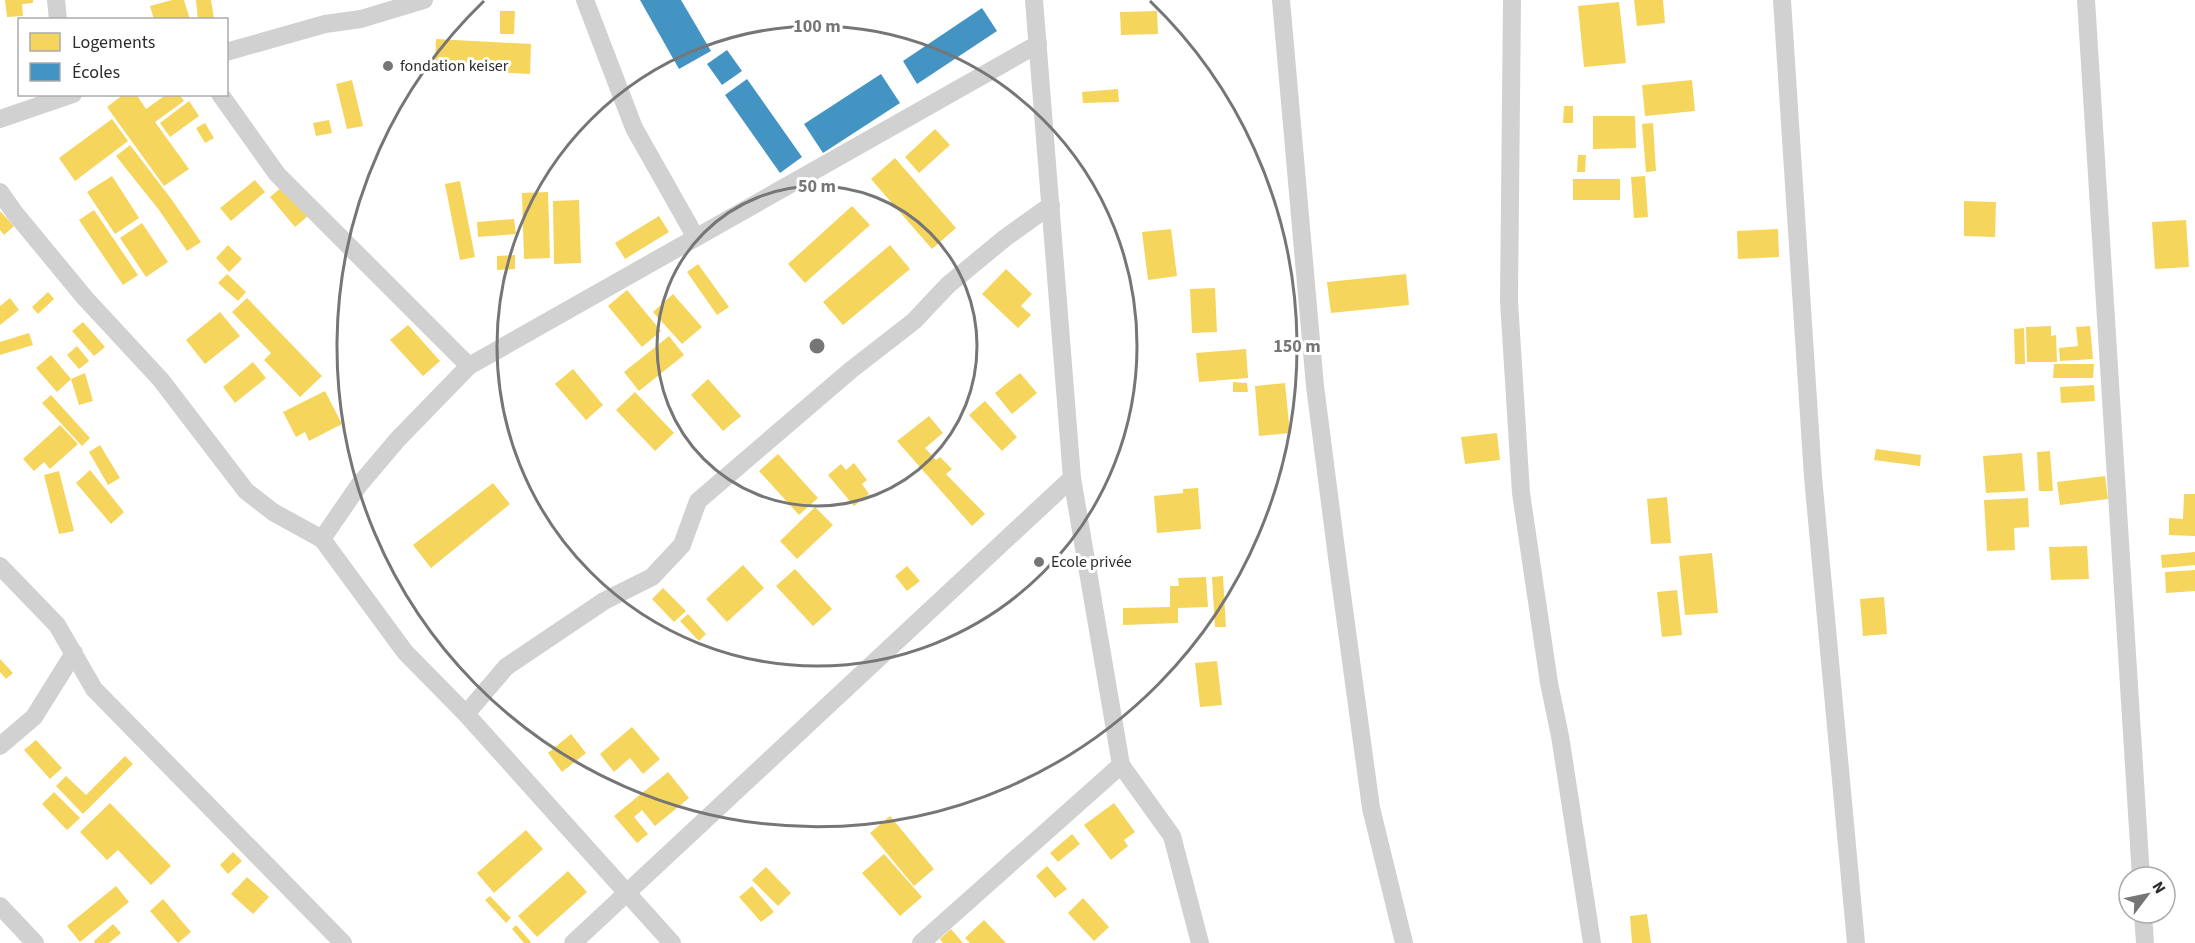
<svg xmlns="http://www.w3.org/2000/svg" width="2195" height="943" font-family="'Source Sans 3',sans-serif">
	<rect width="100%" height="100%" fill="#fff"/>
	<g fill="#f6d55c">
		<polygon points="5,0 33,0 33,3 22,4 23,16 7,17"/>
		<polygon points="172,0 184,0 190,20 154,20 150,6"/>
		<polygon points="196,0 211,0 214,18 198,20"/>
		<polygon points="1634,0 1663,0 1665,23 1637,26"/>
		<polygon points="1619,2 1626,63 1584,67 1578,6"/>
		<polygon points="500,11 515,11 514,34 500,34"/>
		<polygon points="1157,11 1158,34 1121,35 1120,12"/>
		<polygon points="436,39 531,44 530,74 435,69"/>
		<polygon points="352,80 363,126 347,129 336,84"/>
		<polygon points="1692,80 1695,111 1645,116 1642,85"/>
		<polygon points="1118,89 1119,102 1083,103 1082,92"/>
		<polygon points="124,94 136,94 146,109 167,94 179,94 184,101 155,122 189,169 164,186 107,107"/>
		<polygon points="189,101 199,116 170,137 160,123"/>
		<polygon points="1564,106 1573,106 1573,123 1563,123"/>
		<polygon points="1593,116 1635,116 1636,148 1593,149"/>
		<polygon points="112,119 128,141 75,181 59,158"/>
		<polygon points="329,120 332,133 316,136 313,123"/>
		<polygon points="205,123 214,138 205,143 196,128"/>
		<polygon points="1653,123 1656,171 1646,172 1642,124"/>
		<polygon points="935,129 950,145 919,173 905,157"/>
		<polygon points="130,145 172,200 201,242 187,251 159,210 116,156"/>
		<polygon points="1578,155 1586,155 1585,172 1577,172"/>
		<polygon points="895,158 956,228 932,249 871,179"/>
		<polygon points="112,176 139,218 115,234 87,192"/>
		<polygon points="1645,176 1648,217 1634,218 1631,177"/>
		<rect x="1573" y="179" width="47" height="21"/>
		<polygon points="255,180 265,192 231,221 220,208"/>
		<polygon points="460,181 475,257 460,260 445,184"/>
		<polygon points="283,186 308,216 295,227 270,197"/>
		<polygon points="548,192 550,258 524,259 522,193"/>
		<polygon points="579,200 581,263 554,264 553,201"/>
		<polygon points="1964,201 1996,202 1995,237 1964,236"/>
		<polygon points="852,206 870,225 805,283 788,264"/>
		<polygon points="94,210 138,275 123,285 79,220"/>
		<polygon points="0,211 14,226 4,235 0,230"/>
		<polygon points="659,216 669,232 625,259 615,243"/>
		<polygon points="514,219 516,234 478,237 477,222"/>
		<polygon points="2186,220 2189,267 2155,269 2152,222"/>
		<polygon points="142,223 168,262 146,277 120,238"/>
		<polygon points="1171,229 1177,276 1148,280 1142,232"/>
		<polygon points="1778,229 1779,257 1738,259 1737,231"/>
		<polygon points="228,245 242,259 229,272 216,258"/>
		<polygon points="890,245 910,269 843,325 823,302"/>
		<polygon points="515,255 515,269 497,270 497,256"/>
		<polygon points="698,264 729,307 717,315 687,272"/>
		<polygon points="1006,269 1032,294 1021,306 1031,315 1018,328 982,294"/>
		<polygon points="227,274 246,292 238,301 218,283"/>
		<polygon points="1406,274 1409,305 1331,313 1327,282"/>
		<polygon points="1215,288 1217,332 1192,333 1190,289"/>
		<polygon points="627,290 661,331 642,347 608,306"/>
		<polygon points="48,292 54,299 38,314 32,307"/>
		<polygon points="673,294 702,327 682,344 653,312"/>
		<polygon points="10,298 19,310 0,325 0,306"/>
		<polygon points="247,298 322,376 300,397 264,360 271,353 232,312"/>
		<polygon points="220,312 240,336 205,364 186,340"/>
		<polygon points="83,322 105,347 94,356 72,331"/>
		<polygon points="408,325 440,361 423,376 390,340"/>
		<polygon points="2051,326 2051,336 2056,335 2057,362 2027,362 2026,327"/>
		<polygon points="2090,326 2093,359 2060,361 2059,348 2078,346 2076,327"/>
		<polygon points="2024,328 2025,364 2015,364 2014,329"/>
		<polygon points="29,333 33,345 0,355 0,342"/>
		<polygon points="669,336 684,355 639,391 624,372"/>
		<polygon points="77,346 89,361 79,369 67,355"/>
		<polygon points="1246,349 1248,378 1199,382 1196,353"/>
		<polygon points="51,355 71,379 85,373 93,401 79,405 71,379 57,392 36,368"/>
		<polygon points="253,362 266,378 235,403 223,387"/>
		<polygon points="2054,364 2094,364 2093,378 2053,378"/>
		<polygon points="573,369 603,405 586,420 555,384"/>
		<polygon points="1020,373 1037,393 1012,414 995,393"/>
		<polygon points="708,379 741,416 723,431 691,395"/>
		<polygon points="1233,382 1247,383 1248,392 1233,392"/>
		<polygon points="1285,383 1290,433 1259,436 1255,386"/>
		<polygon points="2094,385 2095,401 2061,403 2060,387"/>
		<polygon points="325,391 342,424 309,441 305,432 296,437 283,412"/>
		<polygon points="635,392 674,433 655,451 616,410"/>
		<polygon points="51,395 90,438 82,446 42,403"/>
		<polygon points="985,401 1017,437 1002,451 969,415"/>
		<polygon points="929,416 943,433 925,448 936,460 940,457 952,469 946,474 985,514 972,526 897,441"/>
		<polygon points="60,425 78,444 50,469 44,462 34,471 23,459"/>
		<polygon points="1497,433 1500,460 1465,464 1461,437"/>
		<polygon points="100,445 120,478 108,485 89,452"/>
		<polygon points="1876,449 1921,455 1920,466 1874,460"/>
		<polygon points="2050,451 2053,491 2039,491 2037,452"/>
		<polygon points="2022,453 2025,491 1986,493 1983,456"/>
		<polygon points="778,454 818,498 799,515 759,471"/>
		<polygon points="854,463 867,480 862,484 869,494 854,506 828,475 841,464 846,470"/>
		<polygon points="90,470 124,512 111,524 76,483"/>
		<polygon points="59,471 74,531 59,534 44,475"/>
		<polygon points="2105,476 2108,499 2060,505 2057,482"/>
		<polygon points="493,483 510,504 431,568 413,545"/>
		<polygon points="1198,488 1201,529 1157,533 1154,496 1183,493 1183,489"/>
		<polygon points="2184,494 2195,494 2195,536 2169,535 2169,518 2183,519"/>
		<polygon points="1667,497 1671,543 1651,544 1647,499"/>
		<polygon points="2028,498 2029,527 2014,528 2015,550 1987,551 1984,500"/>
		<polygon points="815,507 833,525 797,559 780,541"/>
		<polygon points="2087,546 2089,579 2051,580 2049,547"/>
		<polygon points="2195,552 2195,565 2162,568 2161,555"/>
		<polygon points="1712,553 1718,613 1685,615 1679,556"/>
		<polygon points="743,565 764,588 727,622 706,599"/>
		<polygon points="907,566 920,581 907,591 895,576"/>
		<polygon points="795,569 832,609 813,626 776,586"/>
		<polygon points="2195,570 2195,591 2166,593 2165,572"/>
		<polygon points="1223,576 1226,627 1215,627 1212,577"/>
		<polygon points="1206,577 1208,607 1178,608 1178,623 1123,625 1123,608 1170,607 1170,586 1179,586 1178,578"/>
		<polygon points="663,588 686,611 674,622 652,599"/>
		<polygon points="1677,590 1682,635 1662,637 1657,592"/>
		<polygon points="1884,597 1887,634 1863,636 1860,599"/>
		<polygon points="688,614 706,634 699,641 680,621"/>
		<polygon points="0,659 13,673 6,679 0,672"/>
		<polygon points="1217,661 1222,705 1200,707 1195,663"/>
		<polygon points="632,727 660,759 643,774 630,758 614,772 600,754"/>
		<polygon points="571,734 586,753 562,772 548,753"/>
		<polygon points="36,740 62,768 50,779 24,750"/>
		<polygon points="125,756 133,764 83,814 56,786 66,776 86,795"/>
		<polygon points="668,772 689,798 655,826 642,810 634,817 648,834 637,843 614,816"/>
		<polygon points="54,792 80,818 67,830 42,804"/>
		<polygon points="110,803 171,866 151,885 118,850 107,860 80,832"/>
		<polygon points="1114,803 1135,832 1124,840 1128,846 1111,860 1084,825"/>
		<polygon points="890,816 934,869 914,886 870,833"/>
		<polygon points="526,830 543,849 494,893 477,873"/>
		<polygon points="1072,834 1080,844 1058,862 1050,853"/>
		<polygon points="233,852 242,861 228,874 220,865"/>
		<polygon points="884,854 922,897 900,916 862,873"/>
		<polygon points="1047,866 1067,889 1055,898 1036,876"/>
		<polygon points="766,867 791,893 778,906 752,880"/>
		<polygon points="568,871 587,892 537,937 518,916"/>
		<polygon points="247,877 269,897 253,914 231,894"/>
		<polygon points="116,886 129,902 80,942 67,926"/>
		<polygon points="752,886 774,912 761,922 739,897"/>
		<polygon points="490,896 511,918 506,923 485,900"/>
		<polygon points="1083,898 1109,927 1094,941 1068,913"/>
		<polygon points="163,899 191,932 178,943 150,911"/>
		<polygon points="1647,914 1651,943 1632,943 1630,916"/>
		<polygon points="984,920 1006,943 970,943 965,938"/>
		<polygon points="113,924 121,933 109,943 95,943 94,941"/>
		<polygon points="516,925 531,942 530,943 524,943 512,929"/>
		<polygon points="951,929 963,943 943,943 940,939"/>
	</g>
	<g fill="#4393c3">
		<polygon points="640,0 681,0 711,51 679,69"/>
		<polygon points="982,8 997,31 917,84 903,61"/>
		<polygon points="727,50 742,71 722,85 707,64"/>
		<polygon points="881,74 900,103 823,153 804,124"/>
		<polygon points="747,79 802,157 780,173 725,95"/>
	</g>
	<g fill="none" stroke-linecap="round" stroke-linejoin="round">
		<g stroke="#d1d1d1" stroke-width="18">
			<polyline points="56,0 58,20"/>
			<polyline points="585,0 634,128 695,236"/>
			<polyline points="1281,0 1315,386 1338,565 1371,808 1404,943"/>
			<polyline points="1512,0 1509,301 1521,493 1549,683 1560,736 1592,943"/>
			<polyline points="1782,0 1813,477 1856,943"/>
			<polyline points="2086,0 2141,877"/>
			<polyline points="226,52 325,24 361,19 424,0"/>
			<polyline points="220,94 277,174 469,366"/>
			<polyline points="0,119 73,94"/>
			<polyline points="0,192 14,212 85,298 161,380 246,491 273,512 322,539 405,652 466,714 672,943"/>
			<polyline points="1072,478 1121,765 1172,836 1200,943"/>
			<polyline points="322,539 359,485 398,439 469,366 1038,44"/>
			<polyline points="0,566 57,625 94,689 343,943"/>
			<polyline points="466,714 506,667 604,601 652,577 682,545 698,501 851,370 914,321 948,285 1005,238 1051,205"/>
			<polyline points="0,746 34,717 74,653"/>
			<polyline points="0,906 35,943"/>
			<polyline points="2143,913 2145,943"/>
			<polyline points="573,943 1072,478 1034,0"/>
			<polyline points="921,943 1121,765"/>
		</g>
	</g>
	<g fill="none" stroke="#767676" stroke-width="3">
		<circle cx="817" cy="346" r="160"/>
		<circle cx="817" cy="346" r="320"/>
		<path d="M1150 1A480 480 0 1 1 484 1"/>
	</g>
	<g fill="#767676" stroke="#fff" stroke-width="2">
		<circle cx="388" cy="66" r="6"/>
		<circle cx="1039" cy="562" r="6"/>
	</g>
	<g text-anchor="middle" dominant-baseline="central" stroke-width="6" stroke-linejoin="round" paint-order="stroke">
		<g font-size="16" fill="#2c2c2c" stroke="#fff" text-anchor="start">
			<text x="400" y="66">fondation keiser</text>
			<text x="1051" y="562">Ecole privée</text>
		</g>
	</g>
	<circle cx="817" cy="346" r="9" fill="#767676" stroke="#fff" stroke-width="3"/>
	<g font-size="18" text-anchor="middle" font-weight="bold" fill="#767676" stroke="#fff" stroke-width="6" stroke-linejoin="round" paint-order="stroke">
		<text x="817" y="32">100 m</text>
		<text x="817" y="192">50 m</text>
		<text x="1297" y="352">150 m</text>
	</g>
	<rect x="18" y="18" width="210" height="78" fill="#ffffff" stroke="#ababab" stroke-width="1.5"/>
	<rect x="30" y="33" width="30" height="18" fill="#f6d55c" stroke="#ababab" stroke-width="1.5"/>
	<text x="72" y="48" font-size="18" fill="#2c2c2c">Logements</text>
	<rect x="30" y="63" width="30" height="18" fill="#4393c3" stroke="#ababab" stroke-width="1.5"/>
	<text x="72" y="78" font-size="18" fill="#2c2c2c">Écoles</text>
	<g transform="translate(2147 895) rotate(58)"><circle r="28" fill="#ffffff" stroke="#ababab" stroke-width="1.5"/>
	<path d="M0-4.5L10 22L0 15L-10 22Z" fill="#767676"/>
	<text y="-9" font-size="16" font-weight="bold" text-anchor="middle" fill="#2c2c2c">N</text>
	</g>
</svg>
